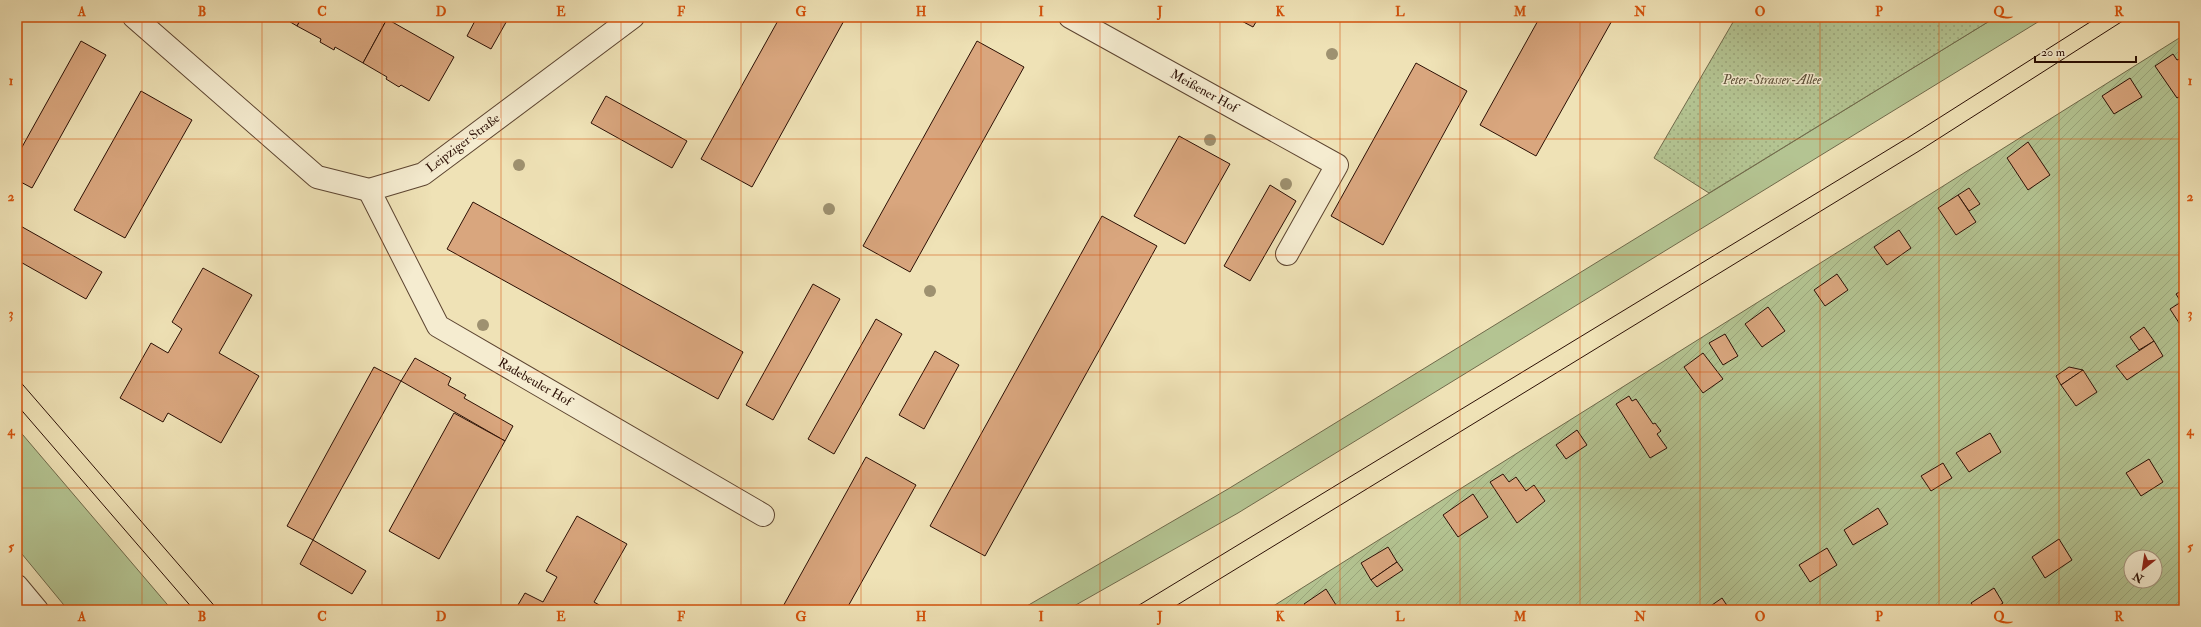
<svg xmlns="http://www.w3.org/2000/svg" width="2201" height="627" font-family="'IM FELL Double Pica',serif">
	<defs>
		<pattern id="park-dots" width="8" height="8" patternUnits="userSpaceOnUse"><rect width="8" height="8" fill="#b4c492"/><path d="M2 2h.1M6 6h.1" fill="none" stroke="#9ba77c" stroke-width="1.8" stroke-linecap="round"/></pattern>
		<pattern id="garden-furrows" width="10" height="10" patternUnits="userSpaceOnUse"><rect width="10" height="10" fill="#b4c492"/><path d="M-1 1l2-2M0 10L10 0M9 11l2-2" fill="none" stroke="#9ba77c"/></pattern>
	</defs>
	<rect width="100%" height="100%" fill="#efe2b6"/>
	<filter id="stains"><feTurbulence type="fractalNoise" baseFrequency=".005" numOctaves="4"/><feColorMatrix values="0 0 0 0 .2 0 0 0 0 .09 0 0 0 0 .02 0 0 0 .5 -.17"/></filter>
	<radialGradient id="worn" r=".72"><stop offset=".6" stop-color="#630" stop-opacity="0"/><stop offset="1" stop-color="#630" stop-opacity=".3"/></radialGradient>
	<g fill="#b4c492" stroke="#706a4b">
		<polygon points="1996,17 2046,17 1238,513 1067,610 1020,610 1228,489"/>
		<polygon points="17,428 172,610 68,610 17,548"/>
	</g>
	<polygon fill="url(#park-dots)" stroke="#706a4b" points="1736,17 1996,17 1709,193 1654,158"/>
	<path fill="url(#garden-furrows)" stroke="#706a4b" fill-rule="evenodd" d="M2184,35v575h-917zM2131,557h24v24h-24z"/>
	<g fill="#d9a67e" stroke="#2b0f04">
		<polygon points="282,17 302,17 297,26"/>
		<polygon points="302,17 384,17 387,19 363,63 335,47 334,50 320,42 321,39 297,26"/>
		<polygon points="477,17 509,17 491,49 467,36"/>
		<polygon points="780,17 846,17 752,187 701,159"/>
		<polygon points="1234,17 1259,17 1253,27"/>
		<polygon points="1540,17 1614,17 1536,156 1480,125"/>
		<polygon points="387,19 454,57 429,101 401,85 399,87 386,79 387,77 363,63"/>
		<polygon points="81,41 106,55 32,188 17,180 17,156"/>
		<polygon points="977,41 1024,67 910,272 863,246"/>
		<polygon points="2173,54 2177,60 2182,58 2184,61 2182,67 2184,70 2184,94 2177,98 2155,66"/>
		<polygon points="1416,63 1467,91 1383,245 1331,216"/>
		<polygon points="2130,78 2142,97 2114,114 2102,96"/>
		<polygon points="141,91 192,120 125,238 74,210"/>
		<polygon points="606,96 687,141 672,168 591,123"/>
		<polygon points="1179,136 1230,164 1185,244 1134,216"/>
		<polygon points="2028,142 2050,175 2028,190 2007,158"/>
		<polygon points="1270,185 1296,201 1250,281 1224,266"/>
		<polygon points="1969,188 1980,204 1969,211 1958,195"/>
		<polygon points="1958,195 1976,222 1956,235 1938,208"/>
		<polygon points="473,202 743,352 718,399 447,249"/>
		<polygon points="1102,216 1157,246 985,556 930,526"/>
		<polygon points="17,224 102,272 86,299 17,260"/>
		<polygon points="1899,230 1911,248 1887,265 1874,247"/>
		<polygon points="203,268 252,295 219,353 259,376 221,443 168,413 163,422 120,398 151,343 168,353 182,329 172,322"/>
		<polygon points="1837,274 1848,290 1825,306 1814,290"/>
		<polygon points="813,284 840,299 773,420 746,405"/>
		<polygon points="2184,289 2184,328 2183,329 2170,309 2181,302 2176,294"/>
		<polygon points="1768,307 1785,331 1762,347 1745,324"/>
		<polygon points="876,319 902,334 834,454 808,439"/>
		<polygon points="2144,327 2154,341 2139,350 2130,337"/>
		<polygon points="1725,334 1738,356 1723,365 1709,343"/>
		<polygon points="2154,341 2163,356 2127,380 2116,366"/>
		<polygon points="935,351 959,365 924,429 899,415"/>
		<polygon points="1703,353 1723,379 1703,393 1684,367"/>
		<polygon points="415,358 451,378 448,385 466,395 464,398 513,426 505,441 401,381"/>
		<polygon points="374,367 401,381 313,540 287,526"/>
		<polygon points="2069,367 2083,370 2061,385 2056,376"/>
		<polygon points="2083,370 2097,392 2076,406 2061,385"/>
		<polygon points="1629,396 1632,401 1636,399 1653,424 1655,423 1661,431 1657,434 1667,448 1650,458 1616,404"/>
		<polygon points="454,413 505,441 439,559 389,531"/>
		<polygon points="1577,430 1587,445 1566,459 1556,445"/>
		<polygon points="1990,433 2001,452 1969,472 1956,453"/>
		<polygon points="866,457 916,485 846,610 781,610"/>
		<polygon points="2149,459 2163,482 2141,496 2126,473"/>
		<polygon points="1943,463 1952,478 1931,491 1921,476"/>
		<polygon points="1503,474 1509,482 1516,477 1526,491 1534,485 1545,501 1517,523 1490,482"/>
		<polygon points="1473,494 1488,517 1458,537 1443,515"/>
		<polygon points="1878,508 1888,524 1853,545 1844,530"/>
		<polygon points="577,516 627,544 594,602 608,610 515,610 525,593 543,602 557,577 546,571"/>
		<polygon points="2059,539 2072,560 2045,578 2032,557"/>
		<polygon points="313,540 366,571 352,594 300,564"/>
		<polygon points="1388,547 1397,562 1371,580 1361,563"/>
		<polygon points="1827,548 1837,565 1810,582 1799,565"/>
		<polygon points="1397,562 1403,570 1377,587 1371,580"/>
		<polygon points="1994,588 2003,603 1993,610 1976,610 1971,603"/>
		<polygon points="1326,589 1336,605 1329,610 1308,610 1304,604"/>
		<polygon points="1722,598 1730,610 1705,610"/>
	</g>
	<g fill="none" stroke-linecap="round" stroke-linejoin="round">
		<defs>
			<g id="minor">
				<polyline points="134,17 317,177 369,190 423,174 633,17"/>
				<polyline points="1070,17 1337,165 1287,254"/>
				<polyline points="369,190 438,326 763,515"/>
				<polyline points="17,586 37,610"/>
			</g>
		</defs>
		<use href="#minor" stroke="#5c4430" stroke-width="24"/>
		<use href="#minor" stroke="#f5ecd0" stroke-width="22"/>
		<g stroke="#2b0f04" stroke-width="1">
			<polyline points="17,378 218,610"/>
			<polyline points="17,405 194,610"/>
			<polyline points="1131,610 1909,137 2098,17"/>
			<polyline points="1169,610 1919,151 2129,17"/>
		</g>
	</g>
	<g fill="#9e9170">
		<circle cx="1332" cy="54" r="6"/>
		<circle cx="1210" cy="140" r="6"/>
		<circle cx="519" cy="165" r="6"/>
		<circle cx="1286" cy="184" r="6"/>
		<circle cx="829" cy="209" r="6"/>
		<circle cx="930" cy="291" r="6"/>
		<circle cx="483" cy="325" r="6"/>
	</g>
	<path fill="none" stroke="#d5520b" stroke-width="1" stroke-opacity="0.55" d="M142,17v593M262,17v593M382,17v593M501,17v593M621,17v593M741,17v593M861,17v593M981,17v593M1100,17v593M1220,17v593M1340,17v593M1460,17v593M1580,17v593M1700,17v593M1820,17v593M1939,17v593M2059,17v593M17,139h2167M17,255h2167M17,372h2167M17,488h2167"/>
	<g text-anchor="middle" dominant-baseline="central" stroke-width="3" stroke-linejoin="round" paint-order="stroke">
		<g font-size="13" font-style="italic" fill="#5b4e36" stroke="#f5ecd0">
			<text x="1772" y="80">Peter-Strasser-Allee</text>
		</g>
		<g font-size="13" fill="#2b0f04" stroke="#f5ecd0">
			<text transform="translate(1204 91) rotate(29)">Meißener Hof</text>
			<text transform="translate(463 143) rotate(-37)">Leipziger Straße</text>
			<text transform="translate(535 382) rotate(30)">Radebeuler Hof</text>
		</g>
	</g>
	<rect width="2201" height="627" fill="none" stroke="#efe2b6" stroke-width="44"/>
	<g transform="translate(2143 569) rotate(210)"><circle r="19" fill="#f5ecd0" stroke="#a4947e"/>
	<path d="M0-3L7 15L0 10L-7 15Z" fill="#8f2418"/>
	<text y="-6" font-size="11" font-weight="bold" text-anchor="middle" fill="#2b0f04">N</text>
	</g>
	<path d="M2035 56v6h101v-6" fill="none" stroke="#2b0f04" stroke-width="2"/>
	<text x="2041" y="56" font-size="12" fill="#2b0f04" stroke="#f5ecd0" stroke-width="3" paint-order="stroke">20 m</text>
	<rect x="22" y="22" width="2157" height="583" fill="none" stroke="#d5520b" stroke-width="1.5"/>
	<g font-size="13" text-anchor="middle" font-weight="bold" fill="#d5520b">
		<text x="82" y="16">A</text>
		<text x="202" y="16">B</text>
		<text x="322" y="16">C</text>
		<text x="441" y="16">D</text>
		<text x="561" y="16">E</text>
		<text x="681" y="16">F</text>
		<text x="801" y="16">G</text>
		<text x="921" y="16">H</text>
		<text x="1041" y="16">I</text>
		<text x="1160" y="16">J</text>
		<text x="1280" y="16">K</text>
		<text x="1400" y="16">L</text>
		<text x="1520" y="16">M</text>
		<text x="1640" y="16">N</text>
		<text x="1760" y="16">O</text>
		<text x="1879" y="16">P</text>
		<text x="1999" y="16">Q</text>
		<text x="2119" y="16">R</text>
		<text x="11" y="85">1</text>
		<text x="2190" y="85">1</text>
		<text x="11" y="201">2</text>
		<text x="2190" y="201">2</text>
		<text x="11" y="318">3</text>
		<text x="2190" y="318">3</text>
		<text x="11" y="435">4</text>
		<text x="2190" y="435">4</text>
		<text x="11" y="551">5</text>
		<text x="2190" y="551">5</text>
		<text x="82" y="621">A</text>
		<text x="202" y="621">B</text>
		<text x="322" y="621">C</text>
		<text x="441" y="621">D</text>
		<text x="561" y="621">E</text>
		<text x="681" y="621">F</text>
		<text x="801" y="621">G</text>
		<text x="921" y="621">H</text>
		<text x="1041" y="621">I</text>
		<text x="1160" y="621">J</text>
		<text x="1280" y="621">K</text>
		<text x="1400" y="621">L</text>
		<text x="1520" y="621">M</text>
		<text x="1640" y="621">N</text>
		<text x="1760" y="621">O</text>
		<text x="1879" y="621">P</text>
		<text x="1999" y="621">Q</text>
		<text x="2119" y="621">R</text>
	</g>
	<rect width="100%" height="100%" filter="url(#stains)"/>
	<rect width="100%" height="100%" fill="url(#worn)"/>
</svg>
